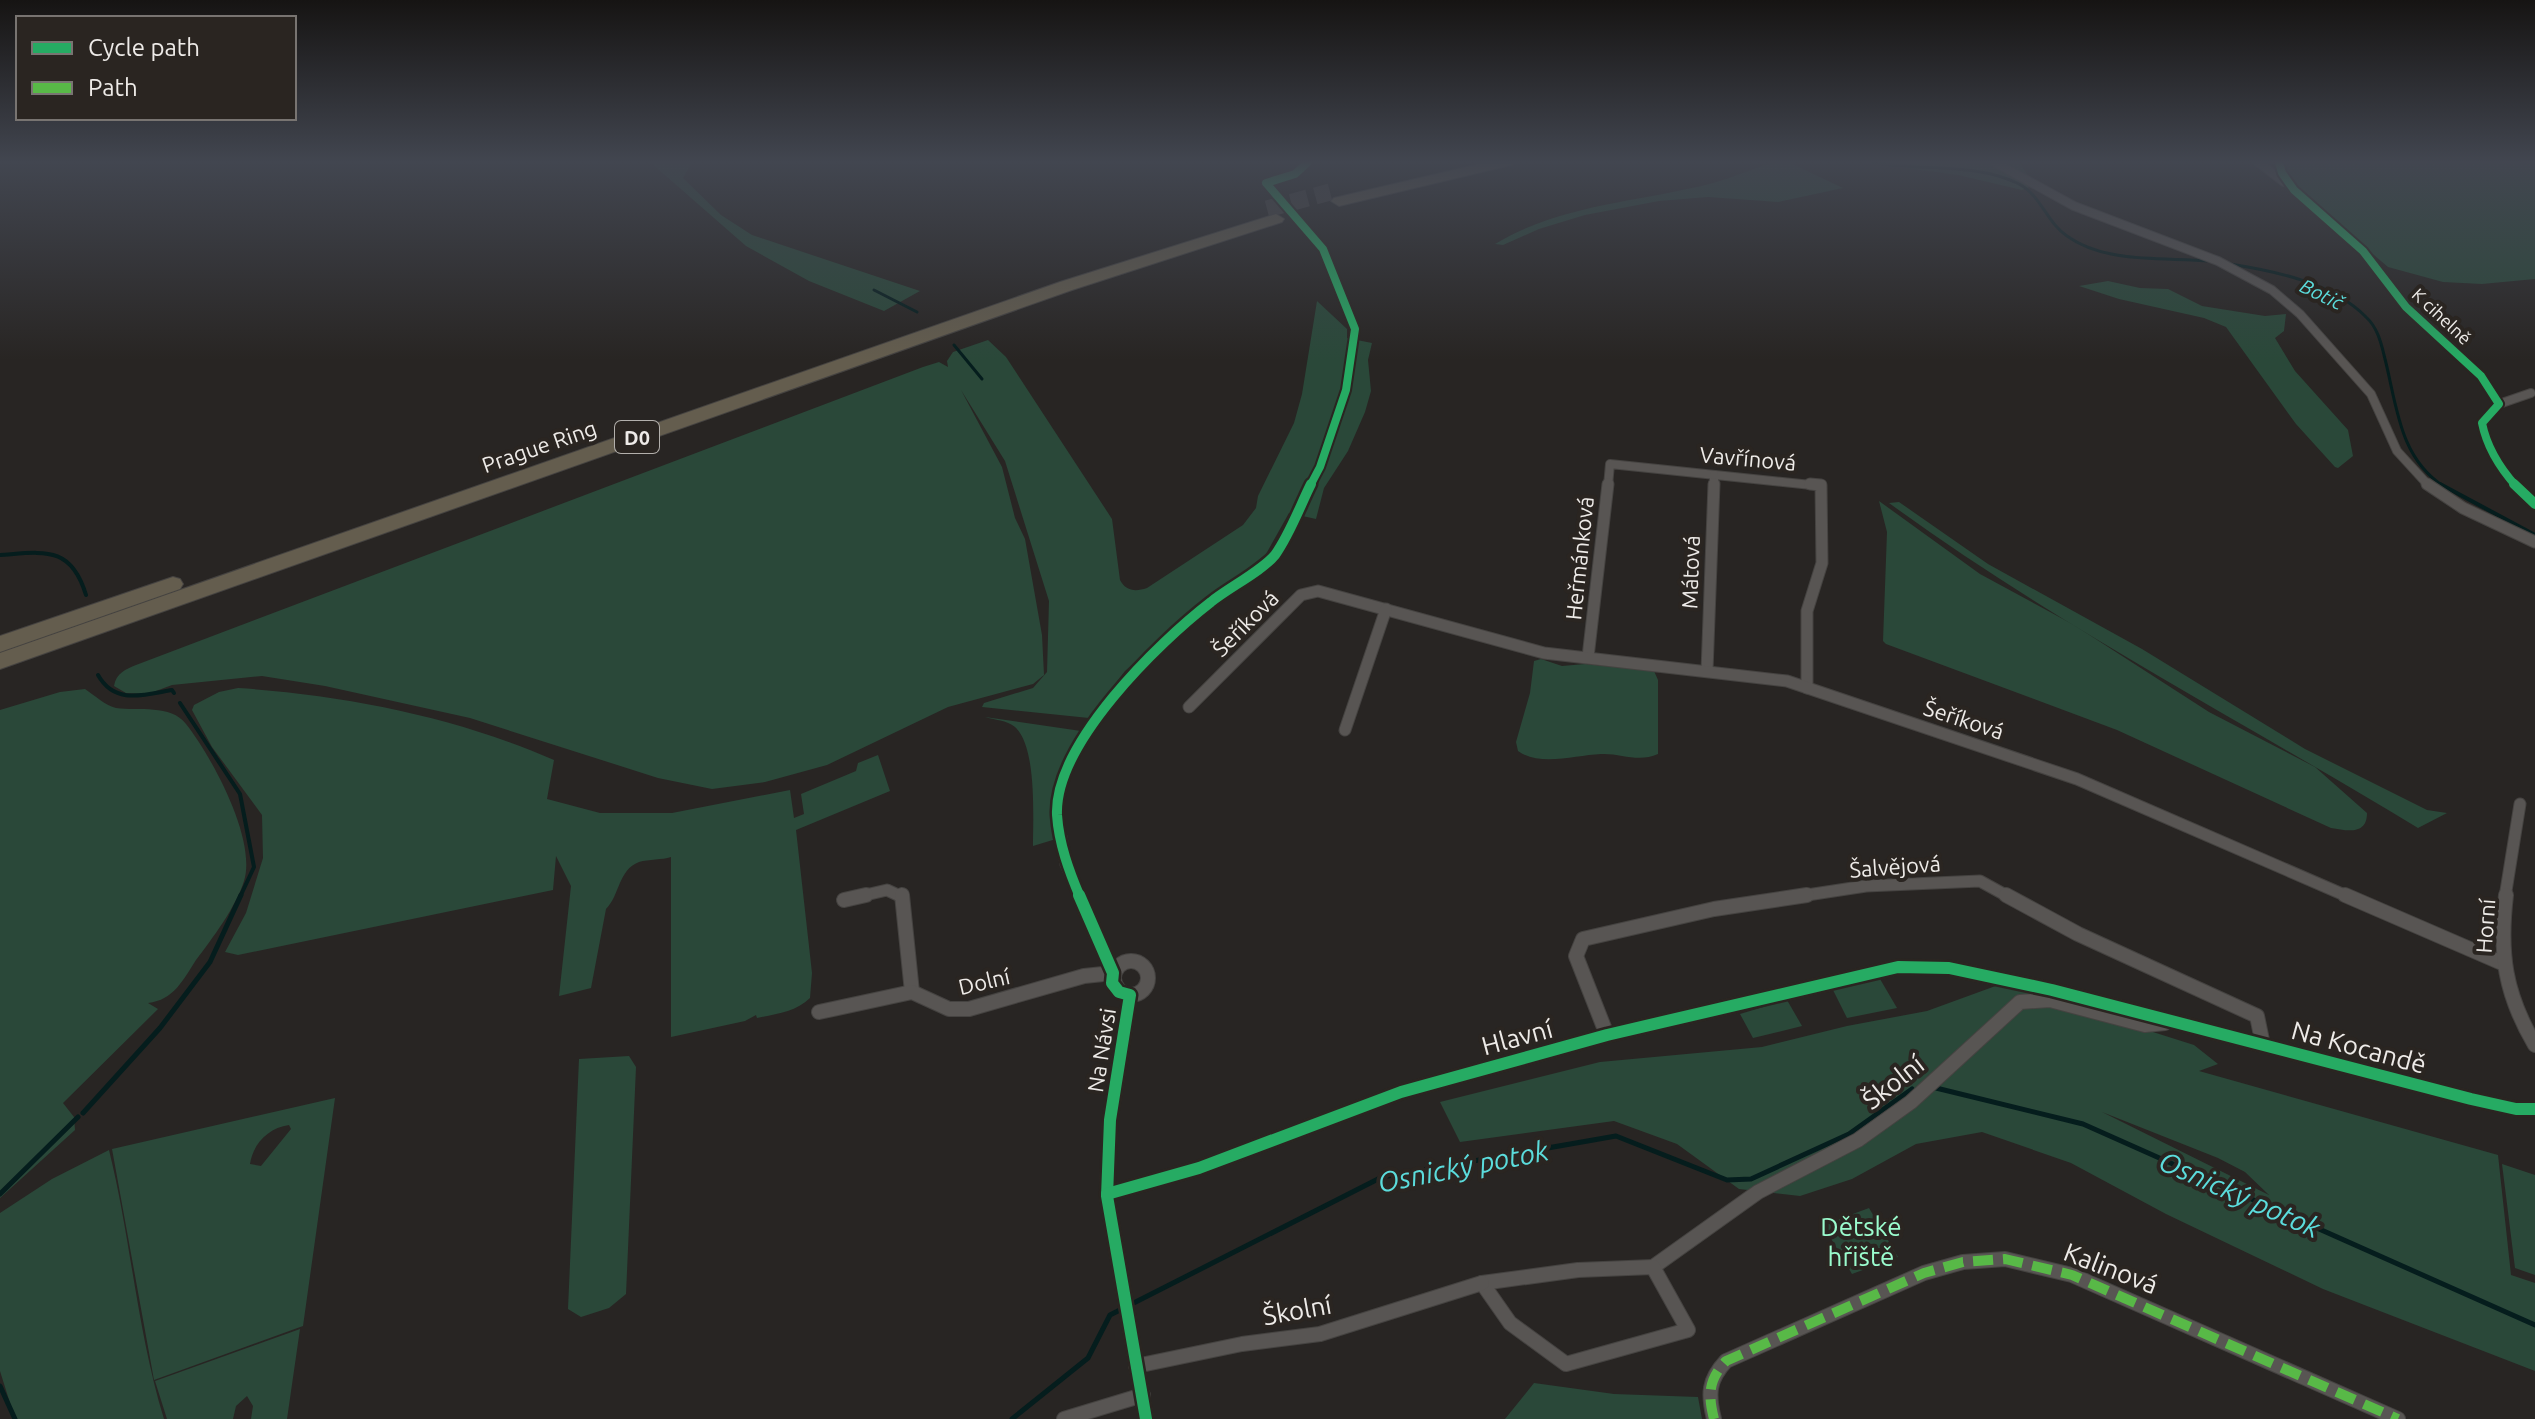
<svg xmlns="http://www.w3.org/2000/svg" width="2535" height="1419" font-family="Ubuntu,sans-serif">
	<rect width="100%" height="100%" fill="#282523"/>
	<g fill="#2a4839" fill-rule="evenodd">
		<polygon points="650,162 692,162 683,178 721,215 752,235 920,291 884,311 809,281 746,246"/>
		<path d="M1777,162h11l55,26 -65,14 -70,-5 -49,4 -74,14 -46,14 -36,16 -8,-1c66,-40 145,-42 218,-61 22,-6 42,-16 64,-21z"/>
		<polygon points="1861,162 2019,162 2034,185 2022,190 1958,175"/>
		<polygon points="2283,162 2535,162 2535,279 2482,284 2443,282 2388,267 2286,180"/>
		<polygon points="2108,281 2140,288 2168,289 2202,306 2265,316 2286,314 2284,331 2275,338 2295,371 2348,430 2353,456 2338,468 2335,467 2296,424 2226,327 2204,318 2119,299 2079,286"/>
		<path d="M1317,301l30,28v9l25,5 -4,17 3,31 -6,21 -17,39 -24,37 -8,31 -27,-6 -23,41 -85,67 -56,50 -36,47 -107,-11 2,-4 49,-15 14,-16 2,-71 -44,-140 -44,-71 41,77 13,51 10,21 17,96 2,40 -11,9 -85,23 -121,58 -62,17 -53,7 -54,-11 -188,-60 -145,-32 -63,-10 -90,9 -24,9 -22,-1 -12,-7c2,-13 12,-17 22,-21l787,-298 16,-5 9,5 -1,-6 6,-9 35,-12 18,17 106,162 8,61c6,11 15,12 27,8l96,-63 13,-17 2,-12 36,-73 8,-29z"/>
		<path d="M1879,501l101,73 94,51 135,87 106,55 52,46c0,22 -19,18 -36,15l-214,-98 -231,-86 -3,-3 4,-109z"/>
		<path d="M1899,502l89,62 154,85 163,100 122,61 20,3 -29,15c-176,-107 -362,-203 -529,-325z"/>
		<path d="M1541,659l21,7 23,-2 69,7 4,9v74c-20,9 -37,-1 -57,0 -25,1 -61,13 -83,-3l-2,-9 14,-49 4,-32z"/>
		<path d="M238,688c107,7 218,29 316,72l-7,39 53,14h72l118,-23 4,28 10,-4 -3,-20 55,-23 2,-8 20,-8 12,36 -94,39 16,143 -2,25c-14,14 -34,16 -53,20l-1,-3 -11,6 -74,16v-180c-9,3 -22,2 -32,5 -21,8 -19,33 -33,47l-15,79 -32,8 12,-110 -15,-30 -3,34 -315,65 -13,-3 21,-39 17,-55 -1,-43 -50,-68 -20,-37 2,-5 25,-13z"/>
		<path d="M85,689c9,6 21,17 31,19 22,3 55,-4 70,16 26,33 71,116 58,157 -8,26 -32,58 -48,79 -13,20 -22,40 -48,43l10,6 -95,94 11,14 1,13 -75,68v-488l60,-18z"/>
		<path d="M985,717l96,14 -26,58 1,50 -23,7c0,-28 4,-100 -18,-119 -8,-7 -21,-7 -30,-10z"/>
		<polygon points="1880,979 1897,1008 1847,1018 1833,990"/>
		<path d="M2001,984l193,61 24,19 -19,7 299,84 13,120 24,8v88l-212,-82 -157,-75 -95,-51 -89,-31 -66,12 -64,35 -52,17 -61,-7 -62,-45 -63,-23 -154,21 -20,-40 160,-40 162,-15 85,-21 80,-15zM2102,1112l116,46 27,14 24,23z"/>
		<polygon points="1787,1000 1802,1026 1753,1038 1740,1014"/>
		<polygon points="629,1056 636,1067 626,1294 609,1308 581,1317 568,1309 579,1059"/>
		<path d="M335,1098l-32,228 -149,54 -42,-231zM289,1125l2,4 -30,37 -11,-2c3,-20 18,-36 39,-39z"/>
		<path d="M109,1150c22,89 28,181 55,269h-149l-15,-48v-158l52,-34z"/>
		<polygon points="2502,1164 2535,1175 2535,1275 2515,1268"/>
		<polygon points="1869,1208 1898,1257 1852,1274 1823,1225"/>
		<polygon points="300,1329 287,1419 251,1419 253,1406 247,1396 236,1406 233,1419 167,1419 155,1381"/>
		<polygon points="1534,1383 1614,1394 1698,1397 1702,1419 1505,1419"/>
	</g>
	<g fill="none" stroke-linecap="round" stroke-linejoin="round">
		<g stroke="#051d1d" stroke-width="3">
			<path d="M1872,162c47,10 101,0 145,21 24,11 29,39 50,53 39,28 97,21 143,25"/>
			<path d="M2230,264c45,7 103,19 136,53 11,10 15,25 18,38 13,49 14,101 59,131"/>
			<polyline points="874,290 917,312"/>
			<polyline points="954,345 982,379"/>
		</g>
		<g stroke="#051d1d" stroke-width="4">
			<polyline points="2440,484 2535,535"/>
			<path d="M0,555c44,-3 71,-10 86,40"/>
			<path d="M98,675c17,30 45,20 74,15l2,3"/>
			<polyline points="180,703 240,794 254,867 240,897"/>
		</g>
		<g stroke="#051d1d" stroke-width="5">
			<polyline points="1936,1088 2083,1124 2535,1325"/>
			<polyline points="83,1113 160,1028 210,962 241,895"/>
			<polyline points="0,1194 78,1117"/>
			<polyline points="0,1386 15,1419"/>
			<polyline points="1012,1419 1088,1358 1110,1315 1382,1177 1616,1136 1727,1180 1751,1179 1849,1134 1912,1089"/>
		</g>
		<polyline stroke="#464341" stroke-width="17" stroke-dasharray="17 8" stroke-linecap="butt" points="1267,209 1330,192"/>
		<defs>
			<g id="minor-far2">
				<polyline points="1994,162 2074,206 2218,261 2272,290 2300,314 2371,394 2397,451 2429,486"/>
				<polyline points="2258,162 2284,182"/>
				<path d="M2279,162l3,11 12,17 69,61 43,56 75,69 18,28 -17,19c5,25 17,44 34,63"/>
				<polyline points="2499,404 2531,393"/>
				<polyline points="1608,486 1610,464 1821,486"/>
				<polyline points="1714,486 1714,475"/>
			</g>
			<g id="minor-far1">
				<polyline points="2427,484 2463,508 2535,542"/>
				<polyline points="2514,484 2535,504"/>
				<polyline points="1588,657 1608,484"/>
				<polyline points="1707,671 1714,484"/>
				<polyline points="1807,688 1807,611 1822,563 1821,485 1810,484"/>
				<polyline points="1189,707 1301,595 1318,591 1544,653 1787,681 2077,779 2349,897"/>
				<polyline points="1345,730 1386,609"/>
				<polyline points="1061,837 1066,864 1080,897"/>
				<polyline points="857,897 887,890 902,897"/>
				<polyline points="1794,897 1866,886 1980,881 2009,897"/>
				<polyline points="2505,897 2520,804"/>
			</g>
			<g id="minor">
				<polyline points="902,895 912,992"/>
				<polyline points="1079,895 1113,973"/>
				<polyline points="2006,895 2078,934 2257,1016 2263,1045"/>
				<polyline points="2345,895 2502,963"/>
				<path d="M2506,895c-7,59 -1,99 29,150"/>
				<polyline points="844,900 866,895"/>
				<circle cx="1131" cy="978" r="17"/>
				<polyline points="1130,995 1110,1120 1107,1196 1146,1419"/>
				<polyline points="819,1012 912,992 949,1009 969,1009 1084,976 1113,973"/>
				<polyline points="1607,1035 1576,956 1583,939 1714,909 1807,895"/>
				<polyline points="1107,1194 1199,1168 1401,1092 1607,1035 1898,967 1949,968 2052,990 2471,1099 2516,1109 2535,1109"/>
				<polyline points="1653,1267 1758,1192 1858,1140 1911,1102 2020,1002 2050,1000 2145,1025 2165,1023"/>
				<polygon points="1653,1267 1688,1330 1566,1364 1510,1323 1482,1283 1578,1270"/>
				<polyline points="1136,1366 1242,1344 1320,1334 1482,1283"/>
				<polyline points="1064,1419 1143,1395"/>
				<path d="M1714,1419c-6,-24 -6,-39 12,-58l198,-88 39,-11 42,-3 67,16 326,144"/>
			</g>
			<g id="motorway">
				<polygon points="1488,162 1514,162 1511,165 1339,206 1331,201 1334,198"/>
				<polygon points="1276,214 1284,219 1282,222 1072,290 0,669 0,653 1060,282"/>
				<polygon points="173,577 180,579 183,584 180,589 0,652 0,636"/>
			</g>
		</defs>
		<use href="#minor-far2" stroke="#454341" stroke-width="10"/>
		<use href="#minor-far1" stroke="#454341" stroke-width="13"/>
		<use href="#minor" stroke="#454341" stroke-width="16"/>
		<use href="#motorway" stroke="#454341" stroke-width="2"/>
		<use href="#minor-far2" stroke="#585553" stroke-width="8"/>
		<use href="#minor-far1" stroke="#585553" stroke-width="11"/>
		<use href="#minor" stroke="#585553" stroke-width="14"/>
		<use href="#motorway" fill="#645d4e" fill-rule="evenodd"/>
		<path stroke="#58b947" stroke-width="10" stroke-dasharray="20 10" stroke-linecap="butt" d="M1714,1419c-6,-24 -6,-39 12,-58l198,-88 39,-11 42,-3 67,16 326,144"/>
		<defs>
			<g id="cycleway-far2">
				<polyline points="1308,162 1295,174 1266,183 1323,249 1355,329 1346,390 1320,467 1310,486"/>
				<path d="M2279,162l3,11 12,17 69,61 43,56 75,69 18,28 -17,19c5,25 17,44 34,63"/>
			</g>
			<g id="cycleway-far1">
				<polyline points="2514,484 2535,504"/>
				<path d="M1080,897c-11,-26 -21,-53 -23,-82 -3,-71 101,-172 154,-213 17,-14 51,-31 64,-47 15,-21 25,-49 36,-71"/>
			</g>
			<g id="cycleway">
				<polyline points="1079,895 1113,973 1112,983 1119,992 1130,995 1110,1120 1107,1196 1146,1419"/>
				<polyline points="1107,1194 1199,1168 1401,1092 1607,1035 1898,967 1949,968 2052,990 2471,1099 2516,1109 2535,1109"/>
			</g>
		</defs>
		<use href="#cycleway-far2" stroke="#2a2521" stroke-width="12"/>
		<use href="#cycleway-far1" stroke="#2a2521" stroke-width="15"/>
		<use href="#cycleway" stroke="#2a2521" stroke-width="17"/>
		<use href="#cycleway-far2" stroke="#26ab63" stroke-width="8"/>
		<use href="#cycleway-far1" stroke="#26ab63" stroke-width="10"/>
		<use href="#cycleway" stroke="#26ab63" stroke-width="12"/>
	</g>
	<linearGradient id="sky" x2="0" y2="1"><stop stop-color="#161413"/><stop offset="0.45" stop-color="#424650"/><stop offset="1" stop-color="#424650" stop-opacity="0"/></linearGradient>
	<rect width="2535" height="360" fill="url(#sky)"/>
	<g text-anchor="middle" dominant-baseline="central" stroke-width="8" stroke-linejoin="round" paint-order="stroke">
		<g font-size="18" fill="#eeebe8" stroke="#2a2521">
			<text transform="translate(2442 316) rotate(43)">K cihelně</text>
		</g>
		<g font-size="20" font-style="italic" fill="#5bdcdc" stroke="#2a2521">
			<text transform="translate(2322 294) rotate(26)">Botič</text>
		</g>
		<rect fill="#2a2521" stroke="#b3b0ac" stroke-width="2" x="615" y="421" width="44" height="32" rx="6"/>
		<g font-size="20" font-weight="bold" fill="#eeebe8">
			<text x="637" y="437">D0</text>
		</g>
		<g font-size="22" fill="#eeebe8" stroke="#2a2521">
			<text transform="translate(539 446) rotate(-19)">Prague Ring</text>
			<text transform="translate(1748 458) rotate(5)">Vavřínová</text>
			<text transform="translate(1579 558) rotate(-84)">Heřmánková</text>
			<text transform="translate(1690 572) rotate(-88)">Mátová</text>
			<text transform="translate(1245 623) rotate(-45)">Šeříková</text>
			<text transform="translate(1964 719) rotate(18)">Šeříková</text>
			<text transform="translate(1895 866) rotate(-4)">Šalvějová</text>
			<text transform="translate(2485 926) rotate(-86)">Horní</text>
			<text transform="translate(984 981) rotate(-13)">Dolní</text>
			<text transform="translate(1101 1050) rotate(-81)">Na Návsi</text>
		</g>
		<g font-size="26" fill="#eeebe8" stroke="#2a2521">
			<text transform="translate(1517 1037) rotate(-15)">Hlavní</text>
			<text transform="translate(2359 1047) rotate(15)">Na Kocandě</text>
			<text transform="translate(1893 1082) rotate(-38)">Školní</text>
			<text transform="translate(2111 1268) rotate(21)">Kalinová</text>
			<text transform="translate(1297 1310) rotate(-10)">Školní</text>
		</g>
		<g font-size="26" fill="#9bfcce" stroke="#2a2521">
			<text x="1861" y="1226">Dětské<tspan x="1861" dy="30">hřiště</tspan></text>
		</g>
		<g font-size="28" font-style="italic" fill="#5bdcdc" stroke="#2a2521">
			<text transform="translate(1463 1166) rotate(-11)">Osnický potok</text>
			<text transform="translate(2240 1194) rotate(24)">Osnický potok</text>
		</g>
	</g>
	<rect x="16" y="16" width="280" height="104" fill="#2a2521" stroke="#787471" stroke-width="2"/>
	<rect x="32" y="42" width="40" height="12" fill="#26ab63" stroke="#787471" stroke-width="2"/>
	<text x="88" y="56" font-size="24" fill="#eeebe8">Cycle path</text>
	<rect x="32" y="82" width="40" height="12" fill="#58b947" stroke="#787471" stroke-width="2"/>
	<text x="88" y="96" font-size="24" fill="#eeebe8">Path</text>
</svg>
